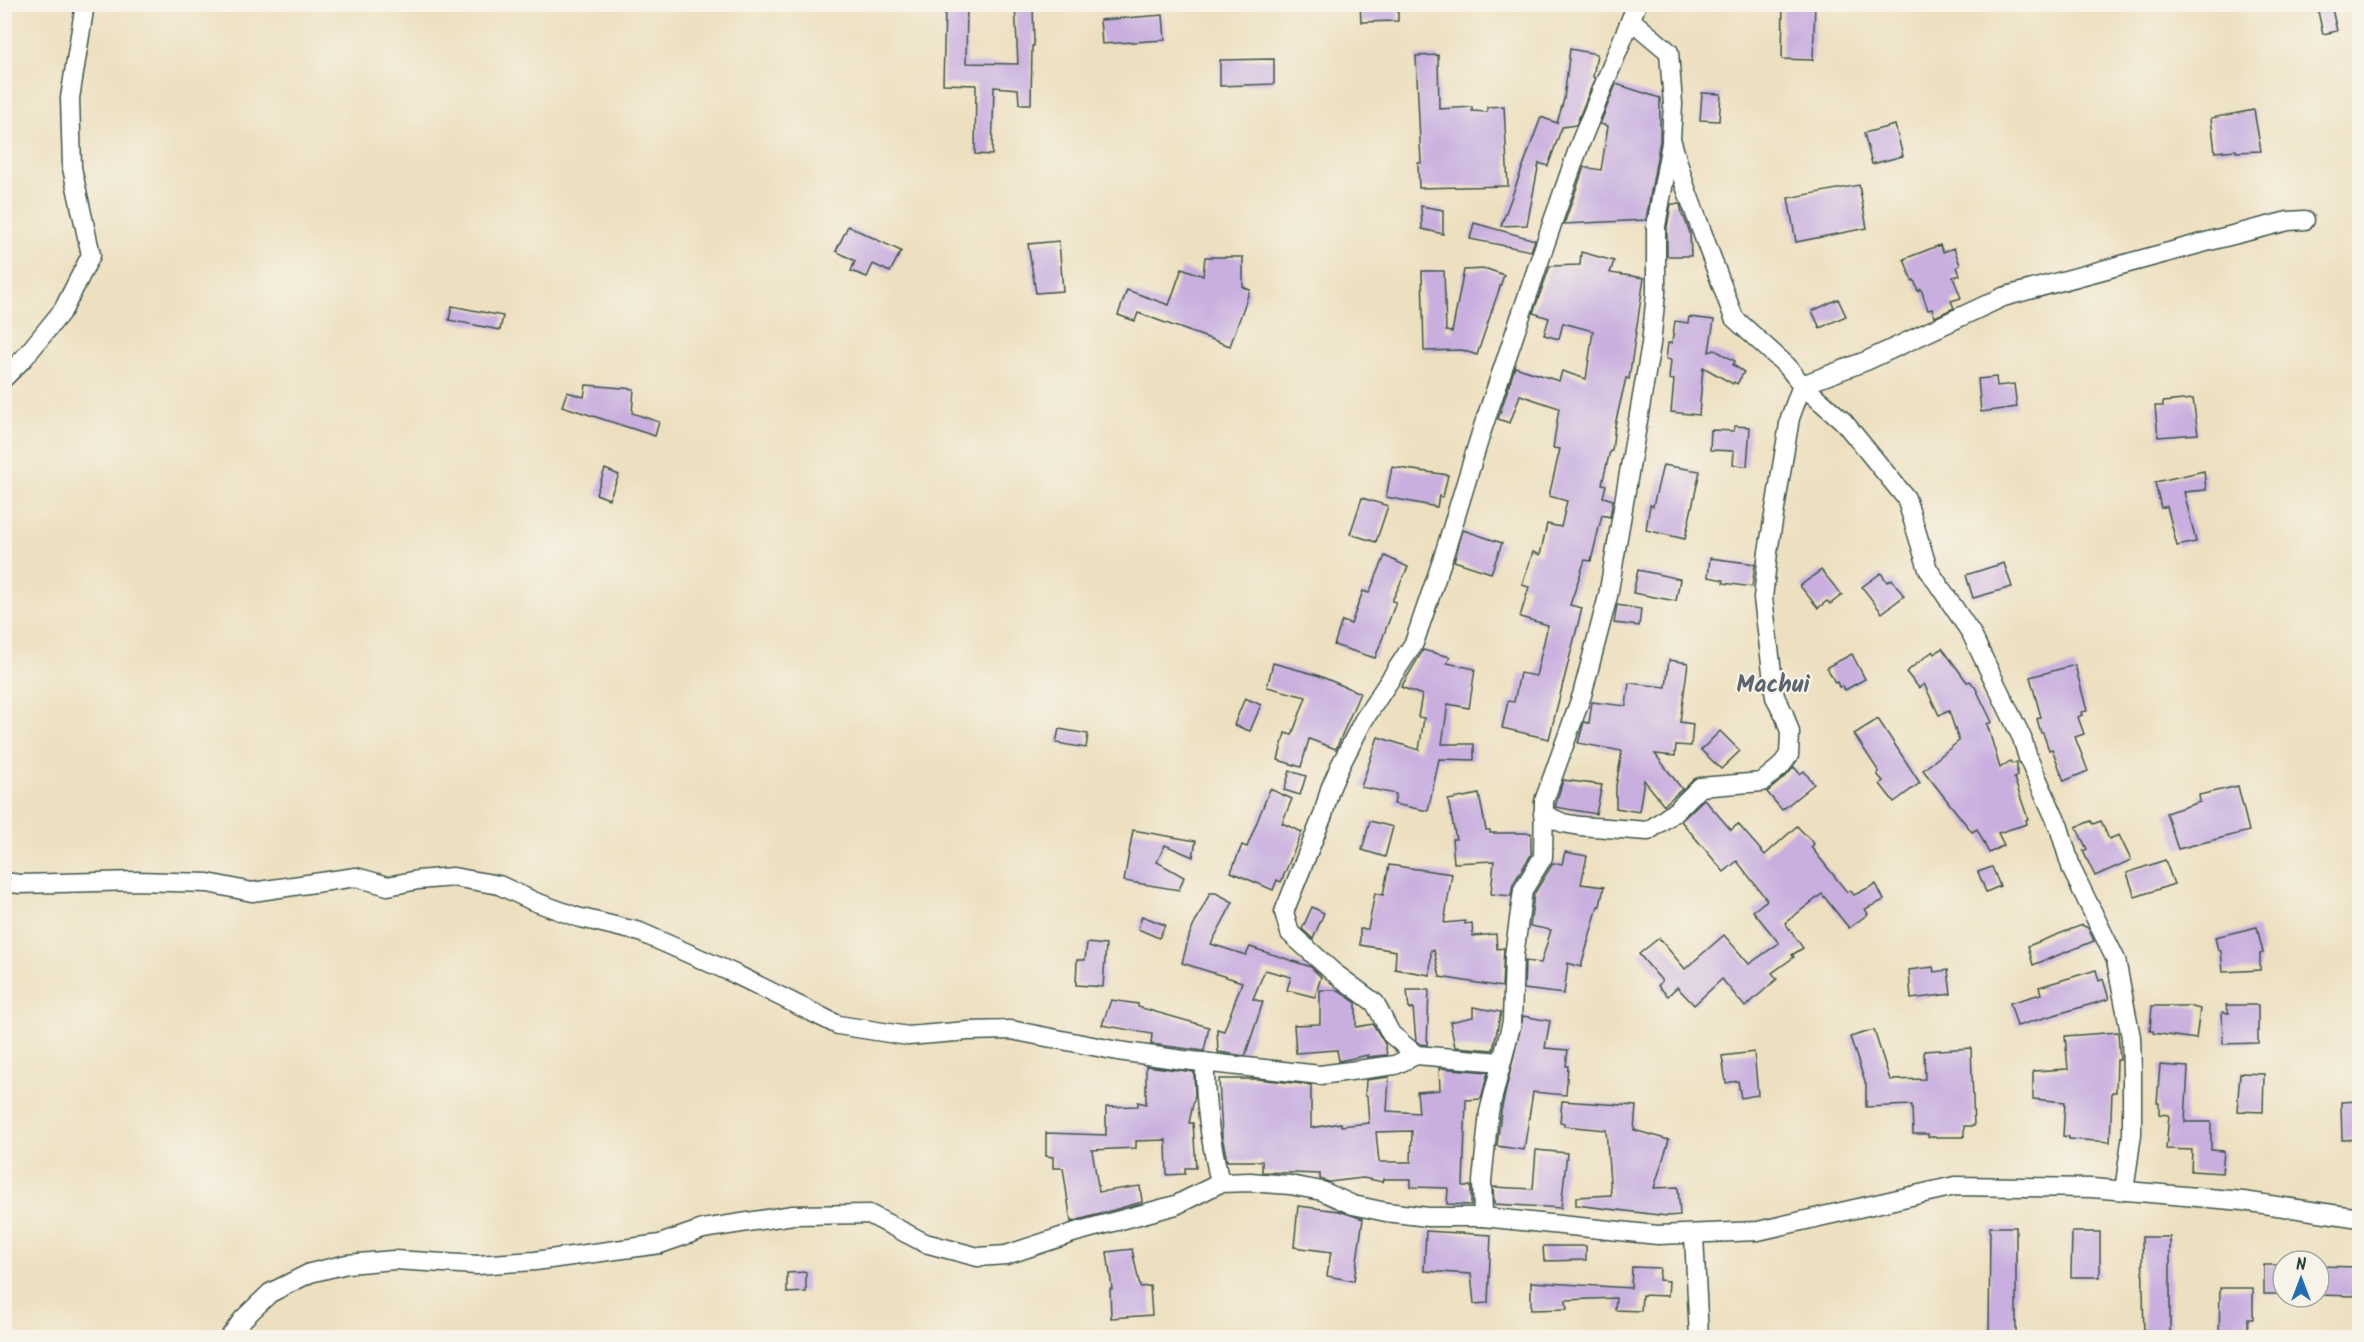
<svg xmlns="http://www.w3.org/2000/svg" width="2364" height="1342" font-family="Kalam,sans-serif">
	<rect width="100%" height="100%" fill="#f7f3e8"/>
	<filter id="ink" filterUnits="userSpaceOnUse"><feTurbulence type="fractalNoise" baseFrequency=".0167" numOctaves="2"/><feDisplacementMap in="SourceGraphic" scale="12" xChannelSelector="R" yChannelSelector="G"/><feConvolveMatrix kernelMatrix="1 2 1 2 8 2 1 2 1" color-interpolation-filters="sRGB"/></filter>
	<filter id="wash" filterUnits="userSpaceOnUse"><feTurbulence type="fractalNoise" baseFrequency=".008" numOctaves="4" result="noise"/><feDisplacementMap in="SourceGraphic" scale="24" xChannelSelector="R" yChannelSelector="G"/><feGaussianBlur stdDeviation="1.35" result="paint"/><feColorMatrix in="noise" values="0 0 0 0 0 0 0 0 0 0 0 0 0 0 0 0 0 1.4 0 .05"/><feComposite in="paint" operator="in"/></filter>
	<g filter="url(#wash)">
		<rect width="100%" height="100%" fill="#ede0c0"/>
		<g id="blocks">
			<g fill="#c8afdf" fill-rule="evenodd">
				<polygon points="1015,4 1033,4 1034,46 1032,46 1031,104 1019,104 1018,89 994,87 992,155 975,154 976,85 943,84 945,9 967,9 966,63 1018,64"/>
				<polygon points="1360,4 1398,4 1398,21 1361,22"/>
				<polygon points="1783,4 1815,4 1813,60 1782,59"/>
				<polygon points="2332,9 2337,31 2323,34 2318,11"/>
				<polygon points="1163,15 1165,40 1102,44 1100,20"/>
				<polygon points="1570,49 1597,54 1593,77 1595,78 1576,125 1562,127 1548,166 1539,163 1527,225 1501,226 1541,117 1557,123 1564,99"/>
				<polygon points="1438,55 1439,109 1472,107 1472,111 1487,112 1487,107 1504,106 1508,186 1419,188 1418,163 1421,163 1416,56"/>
				<polygon points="1274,59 1274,84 1220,86 1220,60"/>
				<polygon points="1616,84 1660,98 1660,141 1646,220 1564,224 1584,167 1601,170 1608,126 1600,124"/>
				<polygon points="1702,93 1721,94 1719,121 1700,120"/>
				<polygon points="2254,110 2261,151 2236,152 2236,150 2215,152 2211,118"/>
				<polygon points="1895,125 1903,156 1872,164 1864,133"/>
				<polygon points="1859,185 1867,228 1796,242 1788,198"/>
				<polygon points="1671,204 1680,204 1683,217 1684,217 1690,233 1691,256 1667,256 1667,227"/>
				<polygon points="1421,206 1443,210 1443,234 1422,229"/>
				<polygon points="1474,223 1535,240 1531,251 1470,239"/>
				<polygon points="848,226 901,251 890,272 873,264 867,277 851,271 855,261 836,251"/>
				<polygon points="1059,241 1063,291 1036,293 1028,244"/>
				<polygon points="1940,245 1943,252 1954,248 1960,265 1957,267 1960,275 1953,277 1961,298 1951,301 1954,308 1935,317 1932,309 1928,310 1921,289 1918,291 1914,280 1912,281 1904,259"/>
				<polygon points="1581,252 1614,261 1610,273 1644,278 1629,379 1626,378 1615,425 1612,451 1610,451 1602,484 1606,485 1603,497 1613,500 1610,517 1602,515 1591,561 1585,560 1570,605 1582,608 1549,739 1502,728 1508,701 1514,702 1520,673 1536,676 1548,625 1520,617 1529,587 1522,585 1533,552 1540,555 1547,524 1561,527 1567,501 1549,496 1560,449 1553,448 1559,408 1520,395 1510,423 1498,419 1515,367 1559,381 1562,371 1586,379 1593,331 1563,323 1559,339 1544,335 1549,318 1533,313 1550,266 1580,265"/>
				<polygon points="1205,257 1243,257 1243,287 1250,290 1230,346 1138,313 1135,321 1118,315 1127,290 1169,305 1182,268 1203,276"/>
				<polygon points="1487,269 1504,275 1477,355 1462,350 1424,351 1422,271 1444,271 1446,331 1452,332 1464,270"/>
				<polygon points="1838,299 1846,316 1820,328 1812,311"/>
				<polygon points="452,306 503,316 500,330 449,320"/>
				<polygon points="1689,317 1714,320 1709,352 1715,350 1735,361 1733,365 1744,372 1737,384 1734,382 1733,384 1703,367 1699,415 1671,412 1674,380 1669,379 1671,360 1666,359 1668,343 1672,343 1675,321 1688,323"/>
				<polygon points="1996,377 1997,386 2014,384 2017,407 1981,412 1978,379"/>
				<polygon points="586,385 634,389 632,413 659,422 655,436 562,406 567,392 584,397"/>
				<polygon points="2193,399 2198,434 2158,437 2155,406 2163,406 2163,402"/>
				<polygon points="1734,426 1750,427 1747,466 1733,465 1734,451 1710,450 1711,430 1734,431"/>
				<polygon points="1663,465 1700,471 1685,539 1646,530 1650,505 1653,506"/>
				<polygon points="1392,467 1448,475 1443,497 1439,496 1437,507 1386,497"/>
				<polygon points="605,469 619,475 609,499 596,494"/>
				<polygon points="2204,471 2206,490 2184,492 2196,542 2177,546 2167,506 2161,508 2155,482"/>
				<polygon points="1362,498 1388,506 1376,542 1350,534"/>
				<polygon points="1463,530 1502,543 1491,573 1454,561"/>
				<polygon points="1385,556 1408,567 1392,601 1396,602 1375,658 1334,645 1342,621 1351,624 1363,591 1369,593"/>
				<polygon points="1710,558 1755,564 1752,587 1723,583 1724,580 1708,577"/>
				<polygon points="2004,563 2012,587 1973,598 1966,575"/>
				<polygon points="1638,570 1680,579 1676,601 1633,593"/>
				<polygon points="1821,570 1842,595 1830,604 1827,601 1818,608 1800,586"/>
				<polygon points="1881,573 1887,582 1892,579 1904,596 1882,613 1862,587"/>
				<polygon points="1617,605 1641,609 1639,626 1614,623"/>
				<polygon points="1942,648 1967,682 1970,681 1975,687 1992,722 1987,724 2000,768 2010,761 2012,764 2017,762 2017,776 2014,778 2028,819 2026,820 2027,824 1998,833 2004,845 1989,853 1977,829 1972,832 1923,770 1959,741 1949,711 1939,715 1924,684 1919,688 1906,672 1933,651 1935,654"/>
				<polygon points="1423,650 1450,657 1447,663 1475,669 1469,708 1448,704 1442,744 1474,744 1474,760 1439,759 1428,811 1394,804 1396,794 1361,787 1378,737 1419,750 1424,718 1418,717 1422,695 1401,687"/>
				<polygon points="1852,654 1865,679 1845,690 1842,686 1839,687 1837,682 1835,683 1827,667"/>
				<polygon points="1669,660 1688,663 1680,722 1693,724 1691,746 1676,745 1675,756 1655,754 1682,789 1664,805 1644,780 1639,812 1616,808 1616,786 1622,751 1578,743 1584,722 1589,723 1592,702 1626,706 1629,683 1666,687"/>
				<polygon points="1273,663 1317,675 1360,693 1336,749 1309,739 1301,767 1278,760 1285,733 1292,735 1306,697 1267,687"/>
				<polygon points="2075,665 2087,711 2081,712 2082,715 2078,717 2084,734 2075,737 2088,771 2064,781 2052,749 2049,750 2043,733 2041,733 2037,719 2041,717 2030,677"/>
				<polygon points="1245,698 1261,705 1250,731 1234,725"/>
				<polygon points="1878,719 1920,783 1894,802 1880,784 1883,781 1877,774 1879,772 1854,734"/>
				<polygon points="1059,729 1088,734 1086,748 1056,743"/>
				<polygon points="1720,731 1740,751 1721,769 1701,750"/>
				<polygon points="1794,767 1800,774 1804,771 1814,784 1782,810 1767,792 1787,775"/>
				<polygon points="1290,771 1306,776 1300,795 1284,790"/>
				<polygon points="1563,780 1602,785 1596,814 1555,807"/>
				<polygon points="2238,786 2249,831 2178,849 2166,813 2200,802 2199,795"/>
				<polygon points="1270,789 1292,799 1282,823 1302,832 1281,882 1277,880 1273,890 1231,872 1242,845 1247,847"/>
				<polygon points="1479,794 1486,830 1490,830 1490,833 1531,833 1531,855 1513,884 1511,896 1491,894 1494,861 1454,863 1452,839 1456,839 1448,800"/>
				<polygon points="1704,799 1731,830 1738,824 1765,855 1797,826 1814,844 1811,847 1847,892 1850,890 1854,895 1876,884 1884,900 1865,909 1868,914 1849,928 1822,894 1785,923 1803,948 1792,955 1794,957 1772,973 1777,979 1745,1007 1722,979 1694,1005 1677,987 1668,996 1658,986 1662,981 1639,954 1659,938 1685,969 1724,935 1749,964 1779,943 1753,911 1767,900 1737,861 1724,872 1681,821"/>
				<polygon points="1370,821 1393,827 1385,857 1362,850"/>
				<polygon points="2091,821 2093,824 2101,821 2109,839 2119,835 2131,860 2095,876 2083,851 2087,849 2076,827"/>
				<polygon points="1133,830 1196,841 1193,857 1165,845 1157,862 1184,877 1179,890 1124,881"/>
				<polygon points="1565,852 1587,856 1581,884 1604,887 1600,906 1598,906 1581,967 1568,963 1564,994 1524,989 1525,961 1541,963 1551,930 1530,926 1534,894 1553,863 1562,864"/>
				<polygon points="2165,860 2174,884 2135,897 2127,873"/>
				<polygon points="1389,865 1452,874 1444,923 1465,921 1465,924 1472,923 1473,936 1496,934 1497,949 1504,948 1502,987 1440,977 1434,950 1431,950 1430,975 1395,969 1396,951 1360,945 1360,929 1368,929 1375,893 1383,895"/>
				<polygon points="1992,867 2000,886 1986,892 1978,872"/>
				<polygon points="1210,893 1216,893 1233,902 1211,944 1246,955 1250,947 1311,967 1321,977 1315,997 1287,990 1291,977 1265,970 1253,999 1263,1002 1245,1056 1218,1052 1217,1029 1224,1031 1242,982 1182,963 1190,933"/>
				<polygon points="1312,907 1324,913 1313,939 1302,929"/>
				<polygon points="1142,916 1165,925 1159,938 1138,929"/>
				<polygon points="2082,925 2088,928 2094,941 2033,965 2028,946"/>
				<polygon points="2257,927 2263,953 2260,954 2260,970 2223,972 2221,951 2218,950 2215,937"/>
				<polygon points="1087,943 1106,945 1103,987 1076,985 1077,960 1085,960"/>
				<polygon points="1933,967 1934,972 1948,970 1951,994 1911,999 1909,970"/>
				<polygon points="2096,970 2099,981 2103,979 2109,999 2017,1026 2010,1003 2041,994 2039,987"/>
				<polygon points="1320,990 1338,990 1356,1003 1356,1027 1373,1024 1385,1044 1387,1055 1367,1057 1368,1055 1339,1061 1337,1050 1296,1053 1294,1025 1320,1024"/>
				<polygon points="1407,990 1429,990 1427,1045 1420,1044 1416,1041 1413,1008 1409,1009"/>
				<polygon points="1111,1000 1138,1004 1138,1007 1209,1027 1204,1051 1151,1044 1152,1034 1102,1025"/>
				<polygon points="2226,1005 2258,1005 2258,1043 2223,1044 2222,1012 2229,1013"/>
				<polygon points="2152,1006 2189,1006 2200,1009 2196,1039 2153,1033 2153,1031 2150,1031"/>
				<polygon points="1473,1007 1501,1012 1493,1050 1455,1047 1450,1022 1473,1017"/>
				<polygon points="1523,1016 1550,1021 1545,1048 1568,1050 1566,1066 1568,1066 1566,1095 1533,1092 1524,1150 1497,1146 1501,1111"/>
				<polygon points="1874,1030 1890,1080 1925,1079 1924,1051 1971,1048 1974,1126 1964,1126 1964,1137 1928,1137 1928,1134 1913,1134 1912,1105 1866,1107 1866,1085 1850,1037"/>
				<polygon points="2118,1032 2120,1060 2117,1060 2116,1092 2112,1092 2110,1142 2069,1139 2069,1137 2063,1136 2065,1102 2033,1099 2033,1071 2068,1069 2065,1036"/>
				<polygon points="1754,1052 1758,1095 1741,1098 1738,1081 1726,1083 1722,1056"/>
				<polygon points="2160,1065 2188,1067 2185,1122 2211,1122 2211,1150 2224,1151 2222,1173 2191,1171 2192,1150 2166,1149 2169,1115 2159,1114 2159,1103 2157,1103"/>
				<polygon points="1146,1066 1194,1072 1195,1095 1189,1123 1193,1123 1196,1168 1185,1168 1185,1174 1167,1175 1166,1140 1136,1141 1136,1148 1092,1150 1099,1192 1140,1186 1142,1202 1071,1222 1063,1168 1053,1168 1053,1157 1046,1156 1046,1133 1106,1135 1106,1107 1138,1106 1138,1102 1146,1104"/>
				<path d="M1439,1068l49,4 -7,27 -15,1 -3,86h8v19l-24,-1 1,-16 -37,-1v-8h-27l-1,3 -20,-4 -34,4 -9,-3v-5l-58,-2v-11h-35l-5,-25 -3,-57h39l53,6v43l30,-5v3l28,-3 -2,-27h-2l1,-16 23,-3 -2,34 32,2 -2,-21 23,-2zM1412,1131l-1,31h-32l-3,-30z"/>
				<polygon points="2240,1073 2264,1074 2263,1112 2237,1111"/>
				<polygon points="1562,1101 1636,1106 1634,1130 1669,1140 1654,1188 1678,1187 1680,1215 1667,1216 1576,1205 1576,1197 1611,1195 1606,1130 1564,1126 1564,1123 1560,1122"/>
				<polygon points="2360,1101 2360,1139 2342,1140 2341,1102"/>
				<polygon points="1536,1150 1567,1153 1561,1208 1494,1204 1493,1187 1533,1189"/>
				<polygon points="1298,1206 1339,1211 1363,1219 1354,1281 1327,1276 1331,1252 1294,1247"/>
				<polygon points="1990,1227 2016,1227 2016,1338 1989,1338"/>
				<polygon points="1426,1231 1491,1235 1488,1303 1474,1304 1471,1274 1424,1271"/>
				<polygon points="2072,1232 2100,1232 2100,1277 2071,1277"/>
				<polygon points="2142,1237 2170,1237 2170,1338 2144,1338"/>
				<polygon points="1543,1246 1586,1246 1586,1260 1544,1261"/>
				<polygon points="1132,1249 1140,1287 1150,1286 1152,1315 1111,1318 1110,1289 1112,1289 1107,1252"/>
				<rect x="2264" y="1265" width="19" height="29"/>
				<polygon points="2319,1266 2355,1267 2355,1296 2319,1295"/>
				<polygon points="1632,1267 1660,1268 1659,1280 1669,1281 1668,1296 1642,1295 1641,1311 1615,1310 1616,1298 1566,1300 1567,1309 1531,1310 1531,1282 1631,1288"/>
				<polygon points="806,1272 806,1292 787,1293 787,1273"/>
				<polygon points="2220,1288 2253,1288 2253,1319 2248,1319 2248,1338 2219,1338"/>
			</g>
		</g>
	</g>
	<g filter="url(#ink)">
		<use href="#blocks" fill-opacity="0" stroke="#3e5549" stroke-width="1.5"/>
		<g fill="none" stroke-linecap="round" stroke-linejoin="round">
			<defs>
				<g id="street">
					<polyline points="1631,20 1669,52 1673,104 1671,139 1685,186 1734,318 1787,366 1802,385 1843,421 1906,498 1928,569 1971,633 2022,738 2028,758 2059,827 2072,870 2116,960 2131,1037 2132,1071 2132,1134 2124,1191"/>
					<polyline points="4,378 24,358 63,310 91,255 72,168 70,98 85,4"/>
					<polyline points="1543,814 1563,823 1580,826 1648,831 1676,811 1700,787 1762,782 1780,767 1789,755 1790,732 1784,714 1775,697 1763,598 1768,552 1790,418 1802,385 1866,361 2003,297 2217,239 2288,221 2305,220"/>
					<polyline points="4,882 20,884 137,881 208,883 252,892 356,877 388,886 418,880 453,877 499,885 533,901 577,917 640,932 735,974 838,1025 908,1036 968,1031 1011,1030 1118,1051 1183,1060 1320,1075 1395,1065 1416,1055"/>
					<path d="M1205,1062c-1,42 6,80 15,121"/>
					<polyline points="1501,1062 1416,1055 1391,1034 1375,1003 1333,972 1290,933 1284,912 1323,815 1330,789 1340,766 1363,721 1414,643 1442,561 1482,430 1553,221 1581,141 1637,4"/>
					<polyline points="1483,1217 1482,1181 1489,1112 1512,1022 1514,956 1523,890 1543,857 1544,801 1582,695 1608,596 1651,344 1656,293 1656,226 1671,143"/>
					<polyline points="1694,1235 1699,1338"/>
					<polyline points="229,1338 243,1319 270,1293 310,1273 347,1264 394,1260 477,1265 535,1261 660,1244 703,1229 793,1215 869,1214 925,1243 978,1257 1006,1255 1076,1232 1176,1205 1220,1183 1250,1182 1290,1185 1322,1191 1353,1205 1386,1212 1428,1217 1483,1217 1658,1235 1758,1231 1955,1186 2092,1188 2243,1201 2360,1218"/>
				</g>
			</defs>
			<use href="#street" stroke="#3e5549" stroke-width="21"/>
			<use href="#street" stroke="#fff" stroke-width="18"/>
		</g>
	</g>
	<g text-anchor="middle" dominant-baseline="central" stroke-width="4.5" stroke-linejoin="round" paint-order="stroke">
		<g font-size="24" font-weight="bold" fill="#5a6570" stroke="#f7f3e8">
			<text x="1773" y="685">Machui</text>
		</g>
	</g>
	<rect width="2364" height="1342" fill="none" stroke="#f7f3e8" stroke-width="24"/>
	<g transform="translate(2301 1279)"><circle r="28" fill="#f7f3e8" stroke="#a1aaa0" stroke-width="1.5"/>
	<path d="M0-4.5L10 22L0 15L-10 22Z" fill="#1f6fb2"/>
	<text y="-9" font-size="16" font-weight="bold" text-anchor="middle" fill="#1f3d34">N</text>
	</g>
</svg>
